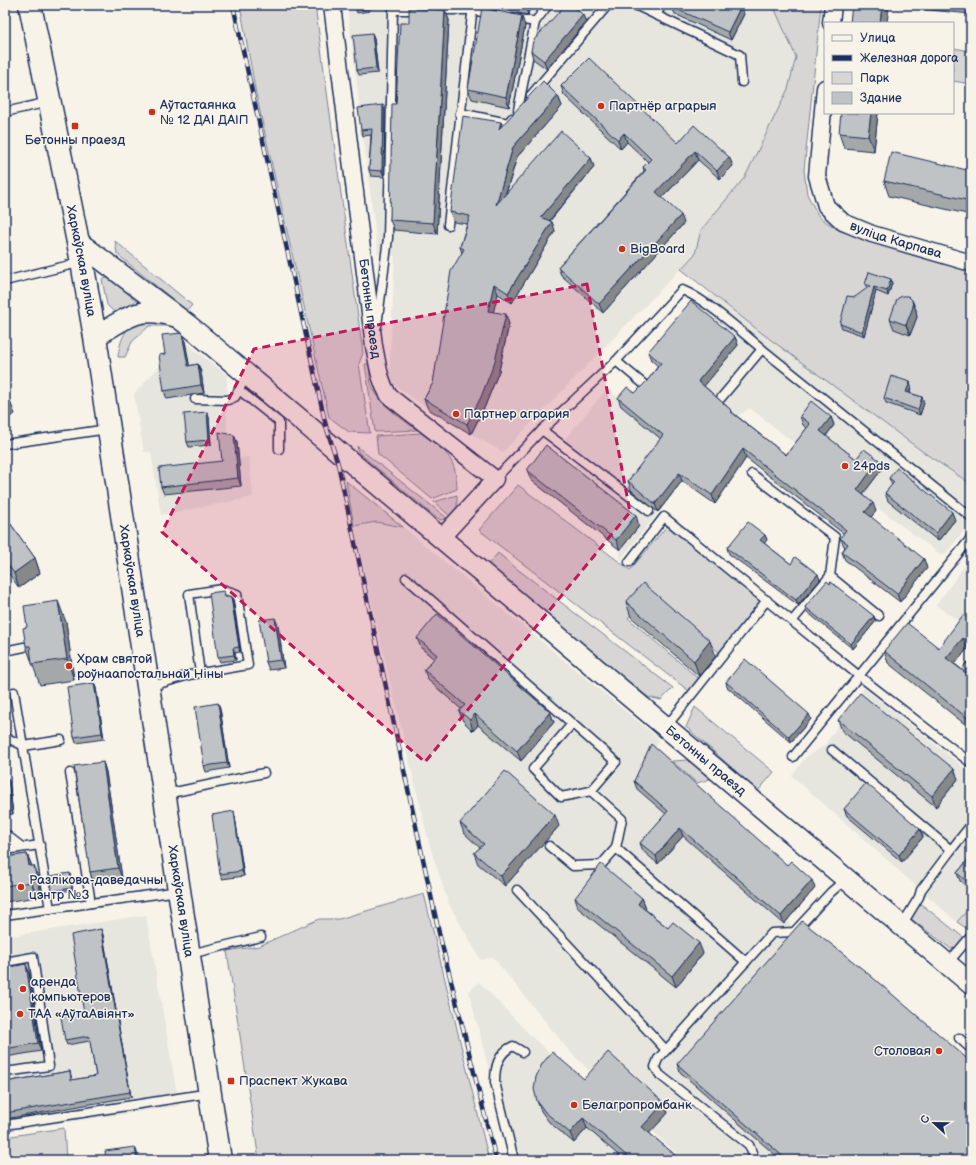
<svg xmlns="http://www.w3.org/2000/svg" width="976" height="1165" font-family="'Balsamiq Sans',sans-serif">
	<rect width="100%" height="100%" fill="#f7f3e8"/>
	<filter id="ink" filterUnits="userSpaceOnUse"><feTurbulence type="fractalNoise" baseFrequency=".025" numOctaves="2"/><feDisplacementMap in="SourceGraphic" scale="8" xChannelSelector="R" yChannelSelector="G"/><feConvolveMatrix kernelMatrix="1 2 1 2 8 2 1 2 1" color-interpolation-filters="sRGB"/></filter>
	<g filter="url(#ink)">
		<g fill="#e6e5de">
			<polygon points="347,5 773,5 796,57 788,89 745,177 701,230 695,254 503,452 428,409 389,381 395,256 378,254"/>
			<polygon points="711,294 926,454 971,484 971,522 945,554 940,554 862,496 750,408 734,418 620,560 620,550 531,480 550,456 570,471 583,456 564,440 607,389 624,402 638,401 664,371 651,360 694,309 697,311"/>
			<polygon points="183,341 227,375 227,441 237,442 240,458 249,457 253,497 161,515 151,452 144,452 134,394"/>
			<polygon points="376,522 403,527 659,739 654,752 790,873 794,869 815,888 788,919 794,932 971,1160 683,1160 570,1052 493,957 481,960 449,904 431,850 389,678 354,526"/>
			<polygon points="971,557 971,630 936,605"/>
			<polygon points="864,688 971,773 971,906 957,922 792,776 805,758 824,746"/>
			<polygon points="146,915 179,1106 5,1131 5,937"/>
			<polygon points="479,982 534,1039 672,1160 508,1160 488,1066 469,992"/>
		</g>
		<g fill="#d7d6d4" stroke="#798299">
			<polygon points="240,5 315,5 363,353 359,364 370,433 349,432 329,417 256,94"/>
			<polygon points="773,5 821,5 804,170 807,194 819,217 840,231 971,269 971,484 926,454 763,334 681,269 695,254 701,230 745,177 788,89 796,57"/>
			<polygon points="953,48 971,51 971,84 953,81"/>
			<polygon points="115,241 192,305 187,311 117,254"/>
			<path d="M112,277l26,20c-5,9 -14,12 -23,16l-8,-8 -5,-26z"/>
			<path d="M142,317l31,9h-24l-17,16 -7,15h-7c2,-18 8,-32 24,-40z"/>
			<path d="M365,364h4c1,7 0,16 3,22 8,19 29,32 45,44l-42,2z"/>
			<path d="M421,433c25,19 35,23 36,56l-25,10 -54,-45 -2,-18z"/>
			<polygon points="357,446 360,449 447,518 441,520 434,516 358,452"/>
			<polygon points="346,481 403,527 376,522 354,526"/>
			<polygon points="518,485 630,570 667,526 762,600 721,654 650,593 628,618 699,679 689,691 479,530"/>
			<polygon points="457,495 457,507 451,517 434,502"/>
			<polygon points="498,553 516,568 673,688 661,700 648,697 486,567"/>
			<polygon points="695,707 774,772 758,791 686,727"/>
			<polygon points="688,760 710,779 697,783 672,761"/>
			<polygon points="424,894 489,1160 259,1160 227,951 259,946 319,919 339,919"/>
			<polygon points="921,904 964,938 958,946 951,949 910,918"/>
			<polygon points="971,906 971,927 969,930 957,922"/>
			<polygon points="64,1128 66,1160 5,1160 5,1137"/>
		</g>
		<g fill="none" stroke-linecap="round" stroke-linejoin="round">
			<defs>
				<g id="service">
					<polyline points="635,5 740,55 742,82"/>
					<polyline points="434,10 472,10 492,14"/>
					<polyline points="656,15 662,5"/>
					<polyline points="514,18 535,22 548,5"/>
					<polyline points="531,95 608,5"/>
					<polyline points="518,110 535,22"/>
					<polyline points="5,112 49,102"/>
					<polyline points="460,113 508,123 512,118"/>
					<polyline points="448,225 473,6"/>
					<polyline points="5,281 82,262"/>
					<polyline points="377,326 388,238 393,10 419,10"/>
					<polyline points="762,349 971,517"/>
					<polyline points="616,361 646,386"/>
					<polyline points="239,390 279,422 279,449"/>
					<polyline points="195,399 228,400 235,397 247,375"/>
					<polyline points="542,430 649,511"/>
					<polyline points="5,444 108,429"/>
					<polyline points="752,474 835,537 830,576 793,620"/>
					<path d="M495,479l47,-49 74,-69 66,-71c22,8 61,43 80,59l-41,49"/>
					<polyline points="629,562 664,517 858,675 971,763"/>
					<polyline points="830,576 879,616"/>
					<polyline points="406,578 616,762 591,791 622,819 616,848"/>
					<polyline points="5,651 24,647"/>
					<polyline points="969,667 971,669"/>
					<polyline points="149,687 189,675 248,665 237,594 222,589 189,594 200,673"/>
					<polyline points="14,692 50,909"/>
					<polyline points="572,724 533,769 561,797 591,791"/>
					<polyline points="666,727 767,600"/>
					<polyline points="5,737 24,746 61,740"/>
					<polyline points="832,750 951,850 921,890 919,897 902,925"/>
					<polyline points="793,757 971,538"/>
					<polyline points="70,773 91,903"/>
					<polyline points="166,794 264,773"/>
					<polyline points="5,834 22,847"/>
					<polyline points="549,846 573,866 601,865 616,848 746,962"/>
					<polyline points="5,850 40,845"/>
					<polyline points="951,850 971,825"/>
					<polyline points="517,890 666,1050"/>
					<polyline points="5,915 179,891"/>
					<polyline points="190,954 261,937"/>
					<polyline points="5,962 33,957 49,1066 5,1072"/>
					<polyline points="948,963 971,936"/>
					<polyline points="959,1038 971,1049"/>
					<polyline points="5,1125 210,1093"/>
					<path d="M514,1160l-19,-78c0,-15 3,-29 18,-36l10,6"/>
					<polyline points="755,1160 749,1145 660,1075 655,1067 658,1059 772,933 794,932 831,892 846,879"/>
				</g>
				<g id="minor">
					<path id="s1" d="M332,5l42,341c4,19 5,34 15,50l106,83 -54,59"/>
					<polyline points="831,23 833,5"/>
					<path id="s2" d="M825,88l-8,88 9,30 17,16 29,12 99,29"/>
				</g>
				<g id="tertiary">
					<path id="s3" d="M77,241l111,84 783,659"/>
					<path d="M95,337c30,-18 42,-32 78,-21"/>
				</g>
				<g id="secondary">
					<path id="s4" d="M30,5l52,257 13,75 125,823"/>
				</g>
			</defs>
			<use href="#service" stroke="#1b2f5e" stroke-width="11"/>
			<use href="#minor" stroke="#1b2f5e" stroke-width="19"/>
			<use href="#tertiary" stroke="#1b2f5e" stroke-width="23"/>
			<use href="#secondary" stroke="#1b2f5e" stroke-width="25"/>
			<use href="#service" stroke="#f7f3e8" stroke-width="8"/>
			<use href="#minor" stroke="#f7f3e8" stroke-width="16"/>
			<use href="#tertiary" stroke="#f7f3e8" stroke-width="20"/>
			<use href="#secondary" stroke="#f7f3e8" stroke-width="22"/>
			<defs>
				<polyline id="rail" points="233,5 326,426 338,464 439,933 496,1160"/>
			</defs>
			<use href="#rail" stroke="#1b2f5e" stroke-width="4.5"/>
			<use href="#rail" stroke="#f7f3e8" stroke-width="3" stroke-dasharray="9" stroke-linecap="butt"/>
		</g>
		<g fill="#a5a8a9" stroke="#1b2f5e">
			<polygon points="369,5 370,11 357,13 356,10"/>
			<polygon points="484,5 530,5 528,15 485,7"/>
			<polygon points="918,5 971,5 971,14 919,9"/>
			<polygon points="672,7 744,14 731,40 675,14"/>
			<polygon points="445,10 449,20 437,234 394,230 390,220 409,23"/>
			<polygon points="586,22 547,69 533,59 531,51"/>
			<polygon points="525,26 509,107 472,99 468,89"/>
			<polygon points="372,33 374,38 378,73 359,75 357,70"/>
			<polygon points="561,86 678,143 729,157 733,166 720,179 698,160 662,198 684,223 603,313 561,275 558,267 644,171 643,167 648,162 627,142 621,149 564,95"/>
			<polygon points="558,96 562,106 517,157 506,194 591,158 594,167 550,221 552,222 555,231 512,303 498,294 493,312 509,324 499,371 485,406 471,434 428,409 424,399 433,383 462,253 460,247 467,224 454,222 450,212 501,122 502,126"/>
			<polygon points="385,110 384,177 371,176 369,170 371,135 363,136 361,130"/>
			<polygon points="878,113 874,151 844,148 839,133"/>
			<polygon points="971,171 971,215 889,196 884,181"/>
			<polygon points="892,283 888,296 876,291 864,336 842,328 840,324 867,288 865,284"/>
			<polygon points="912,300 916,310 917,317 910,335 894,329 890,319"/>
			<polygon points="182,333 185,341 189,366 198,364 201,372 204,393 167,399 164,391 165,354"/>
			<polygon points="735,337 738,345 704,386 731,410 733,413 786,455 807,428 803,425 800,416 831,417 834,425 826,436 856,459 879,460 882,469 863,494 876,511 871,517 927,568 900,602 845,560 842,552 845,547 844,546 840,538 844,534 746,458 715,504 682,481 658,512 631,490 628,481 661,439 621,406 618,398 635,393 647,381 658,366 651,360 648,352"/>
			<polygon points="910,382 911,387 910,393 922,397 924,403 920,415 886,403 884,398"/>
			<polygon points="209,417 211,445 189,447 187,442"/>
			<polygon points="234,435 237,442 241,486 164,494 161,487 222,461"/>
			<polygon points="527,470 639,526 620,550 531,480"/>
			<polygon points="889,478 955,520 938,541 888,501 885,493 892,485"/>
			<polygon points="5,516 35,558 40,573 19,588 5,568"/>
			<polygon points="765,535 767,540 764,543 791,564 820,580 798,605 729,554 727,548"/>
			<polygon points="830,584 874,616 875,622 853,649 807,612 805,607"/>
			<polygon points="226,597 231,597 233,602 240,652 235,653 236,660 220,662 218,657"/>
			<polygon points="626,602 716,656 699,676 631,617"/>
			<polygon points="971,621 971,652 967,649 955,664 971,677 971,729 888,663 884,651 939,648"/>
			<polygon points="66,622 74,680 40,685 26,646"/>
			<polygon points="278,625 284,668 269,670 266,662"/>
			<polygon points="417,638 550,712 554,722 521,761 478,725 473,731 463,721 459,711 461,709 428,680 424,670 434,659 421,648"/>
			<polygon points="726,682 811,719 791,742 727,687"/>
			<polygon points="94,683 96,688 104,739 76,743 74,737"/>
			<polygon points="218,703 220,708 229,768 206,772 204,766"/>
			<polygon points="838,720 958,779 936,807 842,731"/>
			<polygon points="103,762 106,772 122,878 93,882 90,872"/>
			<polygon points="5,779 9,781 13,814 5,815"/>
			<polygon points="634,781 787,865 815,888 784,924 683,836 658,864 643,851 640,843 666,814 637,789"/>
			<polygon points="844,809 920,829 923,837 902,862 847,816"/>
			<polygon points="235,817 244,876 222,879 220,874"/>
			<polygon points="460,823 559,826 505,886 478,864 474,853 480,848 464,833"/>
			<polygon points="27,854 32,866 40,880 42,895 36,895 37,897 5,902 5,857"/>
			<polygon points="971,856 971,890 960,881 957,873"/>
			<polygon points="70,873 73,890 53,893 52,891"/>
			<polygon points="575,898 642,898 646,908 645,909 668,928 703,953 676,987 578,908"/>
			<polygon points="101,929 103,935 131,1097 5,1119 5,1082 70,1071 72,1080 96,1076 90,1041 67,1045 65,1040 84,1013"/>
			<polygon points="5,968 29,972 41,1051 6,1057 5,1055"/>
			<polygon points="677,1064 971,1160 781,1160 680,1072"/>
			<polygon points="584,1079 664,1103 668,1113 649,1133 681,1160 624,1160 587,1128 574,1143 549,1122 541,1111 537,1101"/>
		</g>
		<g fill="#86888a" stroke="#1b2f5e">
			<polygon points="525,5 530,5 528,15 525,7"/>
			<polygon points="882,5 888,5 889,6 887,23 880,23"/>
			<polygon points="741,6 744,14 731,40 728,32"/>
			<polygon points="445,10 449,20 437,234 433,223"/>
			<polygon points="583,15 586,22 547,69 544,61"/>
			<polygon points="522,16 525,26 509,107 506,97"/>
			<polygon points="372,33 374,38 378,73 376,68"/>
			<polygon points="558,96 562,106 517,157 499,215 496,205 513,147"/>
			<polygon points="383,105 385,110 384,177 382,171"/>
			<polygon points="871,113 878,113 874,151 868,136"/>
			<polygon points="501,122 504,132 499,129"/>
			<polygon points="624,133 627,142 621,149 618,140"/>
			<polygon points="695,151 698,160 659,201 656,192"/>
			<polygon points="729,157 733,166 720,179 717,171"/>
			<polygon points="591,158 594,167 544,227 541,217"/>
			<polygon points="681,215 684,223 603,313 599,304"/>
			<polygon points="552,222 555,231 512,303 508,293"/>
			<polygon points="891,279 892,283 888,296 887,291"/>
			<polygon points="494,284 498,294 491,321 488,311"/>
			<polygon points="874,287 876,291 864,336 862,332"/>
			<polygon points="912,300 916,310 917,317 910,335 906,325"/>
			<polygon points="506,314 509,324 499,371 485,406 471,434 467,424"/>
			<polygon points="182,333 185,341 191,374 188,366"/>
			<polygon points="735,337 738,345 701,390 698,381"/>
			<polygon points="198,364 201,372 204,393 201,385"/>
			<polygon points="910,382 911,387 908,397 906,392"/>
			<polygon points="922,397 924,403 920,415 918,410"/>
			<polygon points="9,399 15,414 5,420 5,402"/>
			<polygon points="207,412 209,417 211,445 209,440"/>
			<polygon points="831,417 834,425 823,440 820,431"/>
			<polygon points="234,435 237,442 241,486 238,478"/>
			<polygon points="743,449 746,458 715,504 712,495"/>
			<polygon points="879,460 882,469 860,498 857,490"/>
			<polygon points="679,473 682,481 658,512 655,504"/>
			<polygon points="873,503 876,511 868,521 865,512"/>
			<polygon points="952,512 955,520 938,541 936,533"/>
			<polygon points="636,515 639,526 620,550 616,540"/>
			<polygon points="765,535 767,540 762,546 760,540"/>
			<polygon points="35,558 40,573 19,588 14,573"/>
			<polygon points="924,559 927,568 900,602 897,594"/>
			<polygon points="818,574 820,580 798,605 796,600"/>
			<polygon points="231,597 233,602 240,652 239,647"/>
			<polygon points="58,601 66,622 74,680 67,659"/>
			<polygon points="874,616 875,622 853,649 851,644"/>
			<polygon points="275,618 278,625 284,668 281,660"/>
			<polygon points="963,638 967,649 951,669 946,658"/>
			<polygon points="710,641 716,656 699,676 694,661"/>
			<polygon points="233,648 235,653 236,660 234,655"/>
			<polygon points="94,683 96,688 104,739 102,733"/>
			<polygon points="218,703 220,708 229,768 227,763"/>
			<polygon points="550,712 554,722 521,761 517,751"/>
			<polygon points="475,714 478,725 473,731 470,720"/>
			<polygon points="809,714 811,719 791,742 789,737"/>
			<polygon points="103,762 106,772 122,878 118,868"/>
			<polygon points="954,769 958,779 936,807 932,796"/>
			<polygon points="8,778 9,781 13,814 12,811"/>
			<polygon points="234,811 235,817 244,876 242,871"/>
			<polygon points="555,815 559,826 505,886 501,876"/>
			<polygon points="680,828 683,836 658,864 656,856"/>
			<polygon points="920,829 923,837 902,862 899,855"/>
			<polygon points="27,854 33,869 35,881 29,866"/>
			<polygon points="34,866 40,880 42,895 37,880"/>
			<polygon points="31,880 36,895 37,897 31,882"/>
			<polygon points="812,880 815,888 784,924 781,916"/>
			<polygon points="642,898 646,908 641,914 638,904"/>
			<polygon points="101,929 103,935 131,1097 130,1092"/>
			<polygon points="699,943 703,953 676,987 672,976"/>
			<polygon points="26,964 29,972 41,1051 38,1043"/>
			<polygon points="664,1103 668,1113 646,1137 642,1127"/>
			<polygon points="583,1118 587,1128 574,1143 570,1133"/>
			<polygon points="135,1147 137,1152 138,1160 137,1160"/>
		</g>
		<g fill="#c0c3c5" stroke="#1b2f5e">
			<polygon points="356,5 369,5 369,8 356,10"/>
			<polygon points="513,5 525,5 525,7"/>
			<polygon points="565,5 572,5 583,15 544,61 531,51 533,41"/>
			<polygon points="673,5 739,5 741,6 728,32 672,7"/>
			<polygon points="852,5 882,5 880,23 850,23"/>
			<polygon points="409,8 445,10 433,223 390,220 392,104 396,104 400,23 409,23"/>
			<polygon points="482,8 522,16 506,97 468,89"/>
			<polygon points="372,33 376,68 357,70 353,35"/>
			<polygon points="589,58 678,143 694,125 729,157 717,171 695,151 656,192 681,215 599,304 558,267 646,170 643,167 651,159 624,133 618,140 561,86"/>
			<polygon points="543,81 558,96 513,147 496,205 561,131 591,158 541,217 552,222 508,293 494,284 488,311 506,314 495,361 481,397 467,424 424,399 433,383 451,271 464,249 460,247 470,216 450,212 463,116 501,122 499,129"/>
			<polygon points="383,105 382,171 369,170 372,129 361,130 358,108"/>
			<polygon points="841,113 871,113 868,136 839,133"/>
			<polygon points="891,152 971,171 971,201 884,181"/>
			<polygon points="869,272 891,279 887,291 874,287 862,332 840,324 847,296 855,297 870,286 865,284"/>
			<polygon points="902,296 908,296 912,300 913,307 906,325 890,319 897,299"/>
			<polygon points="691,301 735,337 698,381 731,410 730,411 786,455 810,424 800,416 811,401 831,417 820,431 856,459 864,449 879,460 857,490 873,503 865,512 924,559 897,594 842,552 848,544 840,538 846,530 743,449 712,495 679,473 655,504 628,481 663,435 618,398 627,387 635,393 647,381 661,363 648,352"/>
			<polygon points="182,333 188,366 198,364 201,385 164,391 159,355 165,354 162,335"/>
			<polygon points="891,376 910,382 906,392 922,397 918,410 884,398"/>
			<polygon points="5,393 9,399 5,402"/>
			<polygon points="207,412 209,440 187,442 184,414"/>
			<polygon points="219,432 234,435 238,478 161,487 159,468 222,461"/>
			<polygon points="546,445 636,515 616,540 527,470"/>
			<polygon points="897,468 952,512 936,533 885,493 894,482 889,478"/>
			<polygon points="5,516 35,558 14,573 5,561"/>
			<polygon points="748,522 765,535 760,540 791,564 795,557 818,574 796,600 727,548"/>
			<polygon points="827,581 830,584 831,582 874,616 851,644 805,607"/>
			<polygon points="643,583 710,641 694,661 626,602"/>
			<polygon points="224,591 225,597 231,597 239,647 233,648 234,655 218,657 209,593"/>
			<polygon points="58,601 67,659 32,664 30,646 26,646 23,628 27,627 24,606"/>
			<polygon points="437,614 550,712 517,751 475,714 470,720 459,711 465,705 424,670 437,655 417,638"/>
			<polygon points="963,615 971,621 971,644 963,638 946,658 971,677 971,721 884,651 907,623 939,648"/>
			<polygon points="275,618 281,660 266,662 259,620"/>
			<polygon points="745,659 809,714 789,737 726,682"/>
			<polygon points="94,683 102,733 74,737 67,687"/>
			<polygon points="860,693 954,769 932,796 838,720"/>
			<polygon points="218,703 227,763 204,766 195,707"/>
			<polygon points="651,744 787,865 791,861 812,880 781,916 680,828 656,856 640,843 668,811 634,781"/>
			<polygon points="103,762 118,868 90,872 74,766"/>
			<polygon points="505,771 555,815 501,876 474,853 484,844 460,823"/>
			<polygon points="8,778 12,811 5,812 5,779"/>
			<polygon points="866,783 920,829 899,855 844,809"/>
			<polygon points="234,811 242,871 220,874 212,815"/>
			<polygon points="27,854 29,866 34,866 37,880 31,880 31,882 5,886 5,857"/>
			<polygon points="971,856 971,885 957,873"/>
			<polygon points="601,864 642,898 638,904 668,928 673,922 699,943 672,976 575,898"/>
			<polygon points="70,873 72,888 52,891 50,876"/>
			<polygon points="802,921 865,971 971,1062 971,1160 787,1160 677,1064"/>
			<polygon points="101,929 130,1092 5,1113 5,1082 70,1071 71,1080 96,1076 89,1036 65,1040 61,1017 84,1013 71,935"/>
			<polygon points="26,964 38,1043 5,1049 5,968"/>
			<polygon points="552,1052 584,1079 608,1052 664,1103 642,1127 681,1160 625,1160 628,1157 583,1118 570,1133 545,1112 537,1101 534,1089 536,1077 542,1064"/>
			<polygon points="135,1147 137,1160 106,1160 105,1151"/>
		</g>
	</g>
	<path fill="#c2185b" fill-opacity="0.2" stroke="#c2185b" stroke-width="3" stroke-dasharray="8 5" stroke-linejoin="round" d="M587,284l43,228 -205,250 -263,-230 92,-183z"/>
	<g fill="#c8321e" stroke="#f7f3e8" stroke-width="1.5">
		<circle cx="601" cy="106" r="4"/>
		<circle cx="152" cy="112" r="4"/>
		<rect x="71" y="122" width="8" height="8" rx="2"/>
		<circle cx="622" cy="249" r="4"/>
		<circle cx="456" cy="414" r="4"/>
		<circle cx="845" cy="466" r="4"/>
		<circle cx="69" cy="666" r="4"/>
		<circle cx="21" cy="887" r="4"/>
		<circle cx="23" cy="989" r="4"/>
		<circle cx="20" cy="1014" r="4"/>
		<circle cx="939" cy="1051" r="4"/>
		<rect x="227" y="1077" width="8" height="8" rx="2"/>
		<circle cx="574" cy="1105" r="4"/>
	</g>
	<g text-anchor="middle" dominant-baseline="central" stroke-width="3" stroke-linejoin="round" paint-order="stroke">
		<g font-size="13" fill="#1b2f5e" stroke="#f7f3e8" text-anchor="start">
			<text x="160" y="105">Аўтастаянка<tspan x="160" dy="15">№ 12 ДАІ ДАІП</tspan></text>
			<text x="609" y="106">Партнёр аграрыя</text>
			<text x="75" y="140" text-anchor="middle">Бетонны праезд</text>
			<text x="630" y="249">BigBoard</text>
			<text x="464" y="414">Партнер агрария</text>
			<text x="853" y="466">24pds</text>
			<text x="77" y="659">Храм святой<tspan x="77" dy="15">роўнаапостальнай Ніны</tspan></text>
			<text x="29" y="880">Разлікова-даведачны<tspan x="29" dy="15">цэнтр №3</tspan></text>
			<text x="31" y="982">аренда<tspan x="31" dy="15">компьютеров</tspan></text>
			<text x="28" y="1014">ТАА «АўтаАвіянт»</text>
			<text x="931" y="1051" text-anchor="end">Столовая</text>
			<text x="239" y="1081">Праспект Жукава</text>
			<text x="582" y="1105">Белагропромбанк</text>
		</g>
		<g font-size="13" fill="#1b2f5e" stroke="#f7f3e8">
			<text stroke="none"><textPath href="#s2" startOffset="199">вуліца Карпава</textPath></text>
			<text stroke="none"><textPath href="#s4" startOffset="261">Харкаўская вуліца</textPath></text>
			<text stroke="none"><textPath href="#s1" startOffset="306">Бетонны праезд</textPath></text>
			<text stroke="none"><textPath href="#s4" startOffset="585">Харкаўская вуліца</textPath></text>
			<text stroke="none"><textPath href="#s3" startOffset="816">Бетонны праезд</textPath></text>
			<text stroke="none"><textPath href="#s4" startOffset="909">Харкаўская вуліца</textPath></text>
		</g>
	</g>
	<rect width="976" height="1165" fill="none" stroke="#f7f3e8" stroke-width="20"/>
	<rect x="10" y="10" width="956" height="1145" fill="none" stroke="#1b2f5e" stroke-width="1.5" filter="url(#ink)"/>
	<rect x="824" y="22" width="130" height="92" fill="#f7f3e8" stroke="#9fa5b1"/>
	<rect x="832" y="35" width="20" height="6" fill="#f7f3e8" stroke="#9fa5b1"/>
	<text x="860" y="42" font-size="12" fill="#1b2f5e">Улица</text>
	<rect x="832" y="55" width="20" height="6" fill="#1b2f5e" stroke="#9fa5b1"/>
	<text x="860" y="62" font-size="12" fill="#1b2f5e">Железная дорога</text>
	<rect x="832" y="72" width="20" height="12" fill="#d7d6d4" stroke="#9fa5b1"/>
	<text x="860" y="82" font-size="12" fill="#1b2f5e">Парк</text>
	<rect x="832" y="92" width="20" height="12" fill="#c0c3c5" stroke="#9fa5b1"/>
	<text x="860" y="102" font-size="12" fill="#1b2f5e">Здание</text>
	<g transform="translate(934 1123) rotate(292)" stroke="#f7f3e8" stroke-width="3" paint-order="stroke">
	<path d="M0-3L7 15L0 10L-7 15Z" fill="#1b2f5e"/>
	<text y="-6" font-size="11" font-weight="bold" text-anchor="middle" fill="#1b2f5e">С</text>
	</g>
</svg>
